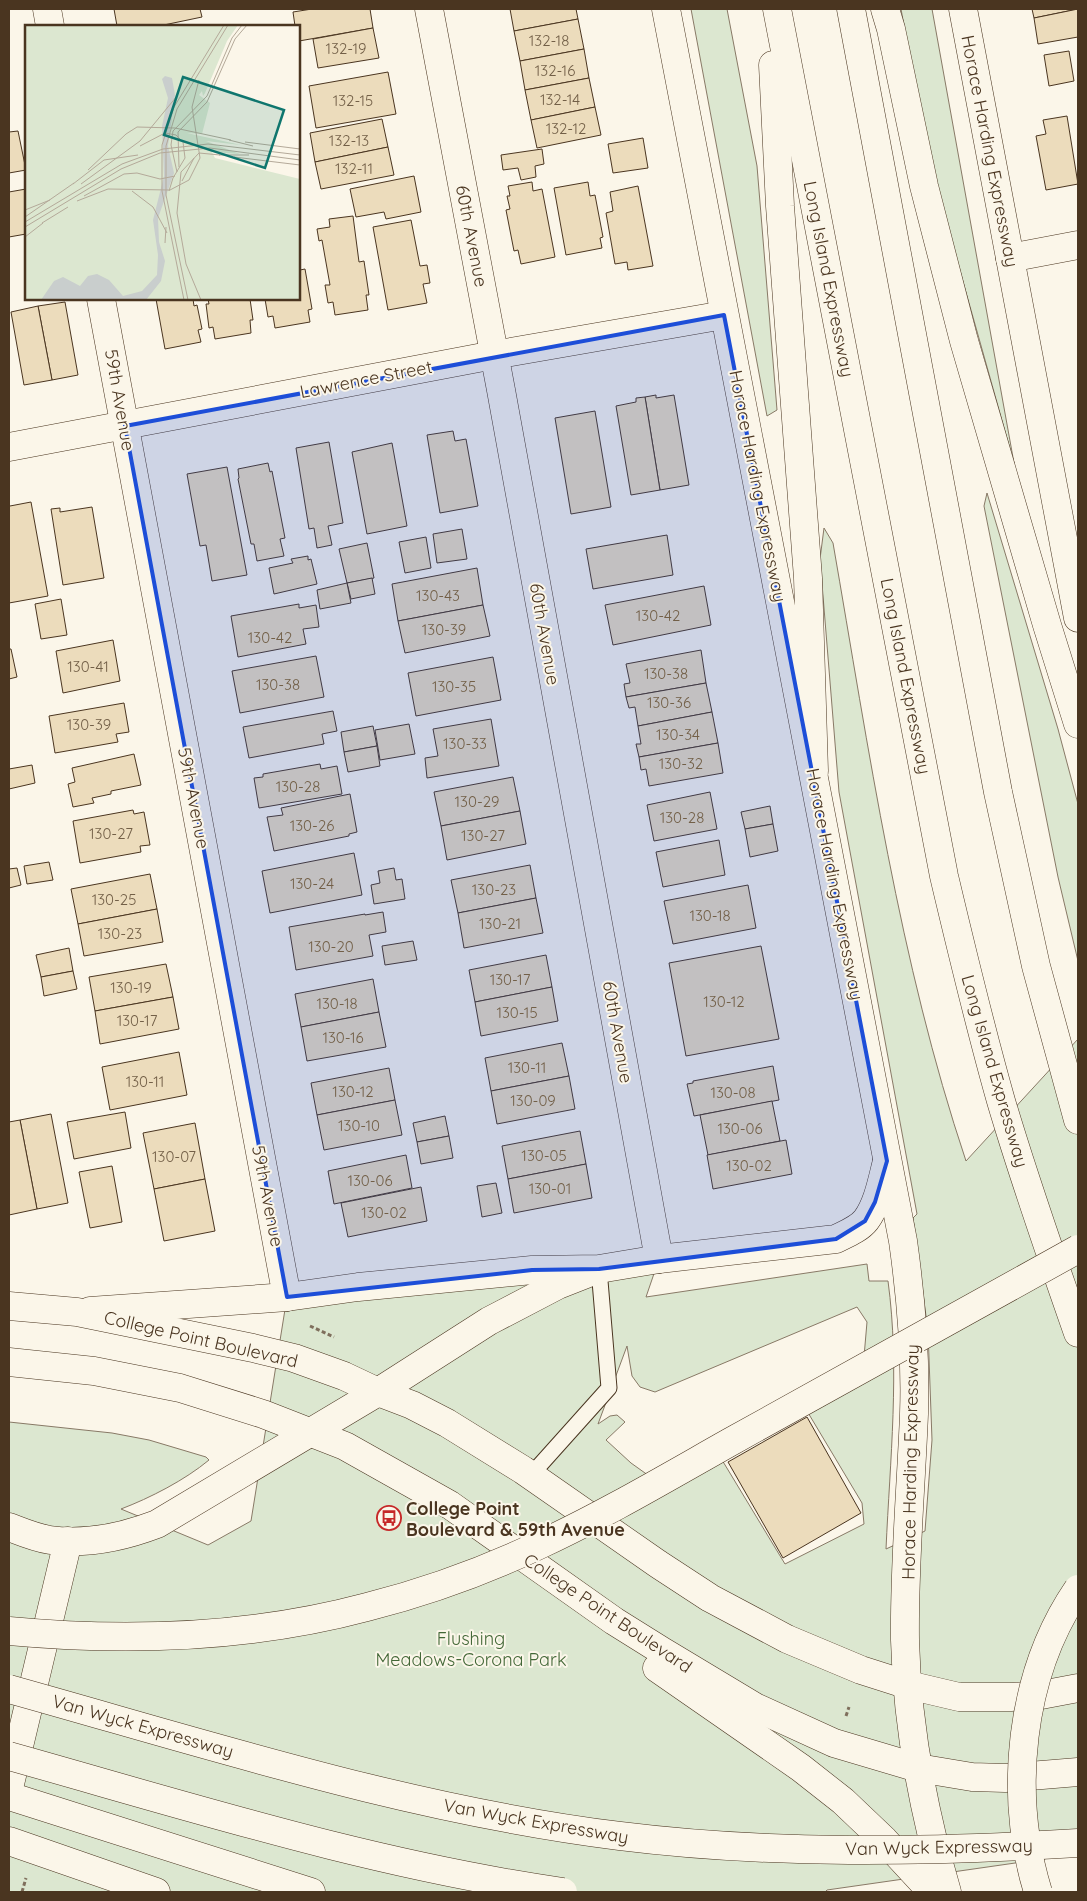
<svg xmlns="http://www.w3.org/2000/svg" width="1087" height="1901" font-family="Quicksand,sans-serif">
	<rect width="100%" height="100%" fill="#fbf6e9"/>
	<g fill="#dce7d0" stroke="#887966" fill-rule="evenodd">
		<polygon points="691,9 727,9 757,166 777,410 767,416"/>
		<polygon points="901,9 932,9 1014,463 928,157"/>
		<polygon points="987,493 1058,729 1078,804 1078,961 1058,877 984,506"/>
		<path d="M824,528l9,15c36,207 66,418 133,618l112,-122v853h-1069v-470l103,11 37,7 57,17 3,3c-24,20 -59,38 -88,49l87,36 43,-24 36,-224 372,-38 -13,38 221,-33 2,17h19c12,88 2,179 -2,268l39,-18 7,-91 -4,-109 -15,-113 4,-4 -78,-422 -19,-233zM857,1307l10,15 -5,58 -55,31 55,92 2,21 -79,40 -66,-109 -53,33 -35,-25 -25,-23 19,-18 -8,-7 -7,1 -12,8 29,-78 5,30 8,11 15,5z"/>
	</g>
	<polygon fill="#fbf6e9" stroke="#887966" points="1078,1854 1078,1892 825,1892 827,1890"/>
	<g fill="#ecdcbc" stroke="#4a3520">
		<polygon points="114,9 200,9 202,17 159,26 117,26"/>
		<polygon points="312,9 370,9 373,28 299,41 299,26 295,26 293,12"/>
		<polygon points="510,9 576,9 578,19 514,31"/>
		<polygon points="1032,9 1078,9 1034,18"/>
		<polygon points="1078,9 1078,37 1038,44 1034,18"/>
		<polygon points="578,19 584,49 520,61 514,31"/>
		<polygon points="373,28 379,58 318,68 313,39"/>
		<polygon points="584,49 589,78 525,90 520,61"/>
		<polygon points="1069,51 1074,81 1049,86 1044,55"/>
		<polygon points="388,72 396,114 316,128 309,86"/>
		<polygon points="589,78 595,107 531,120 525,90"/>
		<polygon points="595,107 601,135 537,148 531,120"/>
		<polygon points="1067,116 1078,184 1046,190 1036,136 1046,134 1043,120"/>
		<polygon points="382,119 388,147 315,162 310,133"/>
		<polygon points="18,131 26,170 9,173 9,132"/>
		<polygon points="643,138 648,168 613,173 608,144"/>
		<polygon points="388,147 394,175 321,189 315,162"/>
		<polygon points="542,149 544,164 535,166 536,177 521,180 518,168 503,170 501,155"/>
		<polygon points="414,176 421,212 386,219 384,212 356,217 350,189"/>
		<polygon points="532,182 533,191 542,189 555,257 521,264 518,250 514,251 506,210 510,209 507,196 510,196 508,186"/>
		<polygon points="588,182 590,196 595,195 603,237 600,238 602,248 566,255 554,188"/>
		<polygon points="638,186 653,266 628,270 627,262 615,264 606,213 613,211 610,192"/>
		<polygon points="26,189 26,234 9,237 9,192"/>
		<polygon points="353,216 359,262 364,261 369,295 366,295 368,310 335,315 333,302 328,303 325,285 330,285 322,240 319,241 317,229 330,227 329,219"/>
		<polygon points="411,220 420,266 427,265 430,283 423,284 427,303 388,310 373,227"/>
		<polygon points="299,260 300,270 305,269 312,309 308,310 310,322 275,328 273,316 268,317 265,299 299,299"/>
		<polygon points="156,299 193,299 194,306 197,305 202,329 198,330 201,342 165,349"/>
		<polygon points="208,299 250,299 253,320 250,320 251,333 215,339 213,327 209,328 206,304 209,304"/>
		<polygon points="65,302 78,375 52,380 38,306"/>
		<polygon points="38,306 52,380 24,385 11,312"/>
		<polygon points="656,395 656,398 674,395 689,485 660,490 645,397"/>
		<polygon points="645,397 660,490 631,495 616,406 636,402 636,398"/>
		<polygon points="595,411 611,507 571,514 555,418"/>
		<polygon points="453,431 455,441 466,439 478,506 440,513 427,435"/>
		<polygon points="329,442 343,523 328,526 332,545 317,548 314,528 309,529 296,448"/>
		<polygon points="392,443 407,526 367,534 352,452"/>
		<polygon points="268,463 270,472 272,471 285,538 280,539 284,556 257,561 254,544 251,544 238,479 239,478 238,469"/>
		<polygon points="227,467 247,575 212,581 206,545 200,546 187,474"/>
		<polygon points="31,502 48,596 9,603 9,505 10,506"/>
		<polygon points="92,507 104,578 63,585 51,509 60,508 60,512"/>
		<polygon points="462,529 467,559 437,563 433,534"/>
		<polygon points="667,535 673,575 593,589 586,549"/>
		<polygon points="426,537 431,568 405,573 399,542"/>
		<polygon points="367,543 374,578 347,583 339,549"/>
		<polygon points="308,556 308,560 311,559 317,584 274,594 269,568 293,563 291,559"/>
		<polygon points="477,568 483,605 398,621 392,584"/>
		<polygon points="372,578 375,594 351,599 347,583"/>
		<polygon points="347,583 351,603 320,609 317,590"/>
		<polygon points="704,586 711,625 613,645 605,605"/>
		<polygon points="61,599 67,635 41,639 35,604"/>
		<polygon points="299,604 299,608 316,605 319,627 303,629 306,644 238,657 231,616"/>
		<polygon points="483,605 490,636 405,653 398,621"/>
		<polygon points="113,640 120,681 63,693 56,651"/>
		<polygon points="9,649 11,649 17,677 9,679"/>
		<polygon points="701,650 706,683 626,697 624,684 630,683 626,664"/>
		<polygon points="316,656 324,697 240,713 232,671"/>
		<polygon points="493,657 501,700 416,716 408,673"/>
		<polygon points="706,683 712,712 638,726 635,707 629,708 626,697"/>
		<polygon points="124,703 129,732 116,734 118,742 55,753 49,716"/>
		<polygon points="333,711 337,731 322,734 324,744 249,758 243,727"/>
		<polygon points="712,712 718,743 639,757 636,744 641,744 638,726"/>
		<polygon points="491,719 499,766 427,778 425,758 438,756 433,729"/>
		<polygon points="409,724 415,754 380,760 375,730"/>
		<polygon points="373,726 377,746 344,752 341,732"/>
		<polygon points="718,743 723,773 649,786 646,769 641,770 639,757"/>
		<polygon points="377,746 380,766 348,772 344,752"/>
		<polygon points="134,754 141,785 111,791 111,794 92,798 94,803 73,807 68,784 75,782 72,768"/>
		<polygon points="320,764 321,769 337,766 342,794 259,808 254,778 263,777 263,774"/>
		<polygon points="32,765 35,783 9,789 9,769"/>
		<polygon points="513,777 520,811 441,826 434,792"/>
		<polygon points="710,792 717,829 654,841 647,805"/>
		<polygon points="350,794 357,832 349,834 349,836 274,851 267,817 283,815 281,808"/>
		<polygon points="770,806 773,824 745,829 741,812"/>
		<polygon points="133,810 134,814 144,812 150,845 140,846 141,852 80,863 73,821"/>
		<polygon points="520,811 526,844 447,860 441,826"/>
		<polygon points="773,824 778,851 750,857 745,829"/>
		<polygon points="719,840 725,875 663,887 656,852"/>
		<polygon points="354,853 362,895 270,913 262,871"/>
		<polygon points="49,862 53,880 27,884 24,866"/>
		<polygon points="530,865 536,898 458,913 451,880"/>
		<polygon points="17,868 21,885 9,888 9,869"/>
		<polygon points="394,868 396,880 402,879 405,899 374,904 371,885 380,883 378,871"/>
		<polygon points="150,874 157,909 78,924 71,889"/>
		<polygon points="748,885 756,928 673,944 664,901"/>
		<polygon points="536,898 543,933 464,948 458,913"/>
		<polygon points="157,909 163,942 84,956 78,924"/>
		<polygon points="383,912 386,932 369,935 373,956 296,970 289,927 365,914 365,915"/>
		<polygon points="413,941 417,960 385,965 382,946"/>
		<polygon points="761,946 779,1039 686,1056 669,963"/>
		<polygon points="69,948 73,971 41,977 36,955"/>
		<polygon points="546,955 552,987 475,1002 469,970"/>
		<polygon points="166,964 173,997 95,1011 89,977"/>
		<polygon points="73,971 77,989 44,996 41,977"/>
		<polygon points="373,979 379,1012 301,1027 295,994"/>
		<polygon points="552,987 558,1021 481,1036 475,1002"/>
		<polygon points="173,997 179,1029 100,1044 95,1011"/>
		<polygon points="379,1012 386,1047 307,1061 301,1027"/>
		<polygon points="562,1043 569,1076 491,1091 485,1058"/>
		<polygon points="179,1052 187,1095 110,1110 102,1067"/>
		<polygon points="773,1066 779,1100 694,1116 687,1084 693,1083 693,1081"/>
		<polygon points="389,1068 395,1100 317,1115 311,1083"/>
		<polygon points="569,1076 575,1109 497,1124 491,1091"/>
		<polygon points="395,1100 402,1135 324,1150 317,1115"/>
		<polygon points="772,1101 780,1141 708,1155 700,1115"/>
		<polygon points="125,1112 131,1148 74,1159 67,1122"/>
		<polygon points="51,1114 68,1203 37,1209 20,1120"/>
		<polygon points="445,1116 449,1136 417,1142 413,1123"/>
		<polygon points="20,1120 37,1209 9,1215 9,1122"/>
		<polygon points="195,1123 205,1179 154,1189 143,1133"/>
		<polygon points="580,1131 586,1164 508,1179 502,1146"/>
		<polygon points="449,1136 453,1158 421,1164 417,1142"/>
		<polygon points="786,1140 792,1174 713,1189 707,1155"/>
		<polygon points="406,1155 412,1188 334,1204 328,1171"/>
		<polygon points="586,1164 592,1198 514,1213 508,1179"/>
		<polygon points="112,1166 122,1222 90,1228 79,1172"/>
		<polygon points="205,1179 215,1231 164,1241 154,1189"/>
		<polygon points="496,1183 502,1213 482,1217 477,1186"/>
		<polygon points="421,1187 427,1221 348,1237 341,1203"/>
		<polygon points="807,1417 861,1513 783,1558 728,1462"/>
	</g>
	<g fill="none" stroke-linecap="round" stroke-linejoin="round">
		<defs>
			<polyline id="service" points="531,1475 609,1388 599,1269"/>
			<g id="minor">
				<polyline points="47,9 50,26"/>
				<polyline points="429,9 501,390 659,1259"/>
				<polyline points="1010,258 1078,245"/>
				<polyline points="101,299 287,1297"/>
				<polyline points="9,447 494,355 724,315"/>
				<path d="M90,1311l197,-14 71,-10 174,-17 67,-1 60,-10 177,-20c10,-5 23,-10 30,-19 12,-16 16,-40 21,-59"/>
				<path d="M9,1527c13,5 27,11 41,13 37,5 73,-3 107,-16l221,-132 111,-71 69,-36 28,-11"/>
				<polyline points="9,1788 68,1541"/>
				<polyline points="9,1841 156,1892"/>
			</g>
			<g id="secondary">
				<path d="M666,9l237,1232c8,57 13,115 11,173 -3,75 -10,150 -9,226 2,85 18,170 42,252"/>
				<polyline points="963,9 1078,618"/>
				<polyline points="9,1306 77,1312 253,1348 294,1358 344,1376 378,1392 412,1405 447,1423 523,1470 658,1564 710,1598 787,1639 861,1670 908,1685 959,1697 1011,1697 1041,1695 1078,1688"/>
				<polyline points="9,1362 94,1371 180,1388 263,1414 345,1446 450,1505 614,1621 662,1651 755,1707 834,1743 918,1768 972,1777 1005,1778 1078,1772"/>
				<polyline points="657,1668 801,1768 843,1801 884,1840 932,1892"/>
			</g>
			<g id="motorway">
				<path d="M777,9l167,867c18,76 36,151 57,225 23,78 50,155 77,232"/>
				<polyline points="851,9 998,792 1036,966 1078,1120"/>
				<polyline points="885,9 891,29 924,186 964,341 1047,625 1078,724"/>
				<polyline points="773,65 780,206 808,578 814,771"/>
				<polyline points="9,1796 311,1892"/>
			</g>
		</defs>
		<use href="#service" stroke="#4a3520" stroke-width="17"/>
		<use href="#minor" stroke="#4a3520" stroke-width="29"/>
		<use href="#secondary" stroke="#4a3520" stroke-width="29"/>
		<use href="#motorway" stroke="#4a3520" stroke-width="29"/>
		<g stroke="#7f6f5c" stroke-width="3" stroke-dasharray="4 2.5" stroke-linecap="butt">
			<polyline points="310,1326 334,1337"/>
			<polyline points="846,1716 849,1707"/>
			<polyline points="22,1892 26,1878"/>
		</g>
		<use href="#service" stroke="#fbf6e9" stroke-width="15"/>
		<use href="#minor" stroke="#fbf6e9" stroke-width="28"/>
		<use href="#secondary" stroke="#fbf6e9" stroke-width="28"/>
		<use href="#motorway" stroke="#fbf6e9" stroke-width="28"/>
		<defs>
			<g id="motorway-bridge">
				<path d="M9,1631c119,11 242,7 358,-24 59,-15 115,-35 170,-61 67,-31 131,-69 195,-105 115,-64 231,-128 346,-192"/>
				<path d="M9,1689c201,56 402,121 611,147 152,19 306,16 458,7"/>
				<path d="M9,1756c182,51 365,109 554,136"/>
				<path d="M1038,1892c-30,-98 -19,-217 40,-303"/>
			</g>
		</defs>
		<use href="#motorway-bridge" stroke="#4a3520" stroke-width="29" stroke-linecap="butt"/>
		<use href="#motorway-bridge" stroke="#fbf6e9" stroke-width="28"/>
	</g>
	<path fill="#1d4ed8" fill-opacity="0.2" stroke="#1d4ed8" stroke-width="4" stroke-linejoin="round" d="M724,315l163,846 -12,41 -10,19 -29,18 -237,30 -67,1 -245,27 -162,-871z"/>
	<defs>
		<symbol id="bus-ring" viewBox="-11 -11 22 22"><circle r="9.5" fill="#fbf6e9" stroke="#c62828" stroke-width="1.5"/><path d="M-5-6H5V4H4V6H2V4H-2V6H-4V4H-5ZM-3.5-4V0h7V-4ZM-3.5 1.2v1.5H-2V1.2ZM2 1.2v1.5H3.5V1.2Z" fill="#c62828"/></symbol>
	</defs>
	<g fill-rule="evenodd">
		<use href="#bus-ring" x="375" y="1504" width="28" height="28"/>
	</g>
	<g text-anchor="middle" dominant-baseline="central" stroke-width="4" stroke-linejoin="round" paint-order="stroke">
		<g font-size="15" fill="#725f47">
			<text x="549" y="40">132-18</text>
			<text x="346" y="48">132-19</text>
			<text x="555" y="70">132-16</text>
			<text x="560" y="99">132-14</text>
			<text x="353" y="100">132-15</text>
			<text x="566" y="128">132-12</text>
			<text x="349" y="140">132-13</text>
			<text x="354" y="168">132-11</text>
			<text x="438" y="595">130-43</text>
			<text x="658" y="615">130-42</text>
			<text x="444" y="629">130-39</text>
			<text x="270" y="637">130-42</text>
			<text x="88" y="666">130-41</text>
			<text x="666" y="673">130-38</text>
			<text x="278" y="684">130-38</text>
			<text x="454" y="686">130-35</text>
			<text x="669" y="702">130-36</text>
			<text x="89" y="724">130-39</text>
			<text x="678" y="734">130-34</text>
			<text x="465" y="743">130-33</text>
			<text x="681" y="763">130-32</text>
			<text x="298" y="786">130-28</text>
			<text x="477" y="801">130-29</text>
			<text x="682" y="817">130-28</text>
			<text x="312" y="825">130-26</text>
			<text x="111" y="833">130-27</text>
			<text x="483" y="835">130-27</text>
			<text x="312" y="883">130-24</text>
			<text x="494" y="889">130-23</text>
			<text x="114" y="899">130-25</text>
			<text x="710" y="915">130-18</text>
			<text x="500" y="923">130-21</text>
			<text x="120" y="933">130-23</text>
			<text x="331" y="946">130-20</text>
			<text x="510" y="979">130-17</text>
			<text x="131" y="987">130-19</text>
			<text x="724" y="1001">130-12</text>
			<text x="337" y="1003">130-18</text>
			<text x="517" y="1012">130-15</text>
			<text x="137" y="1020">130-17</text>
			<text x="343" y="1037">130-16</text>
			<text x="527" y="1067">130-11</text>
			<text x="145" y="1081">130-11</text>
			<text x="353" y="1091">130-12</text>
			<text x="733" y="1092">130-08</text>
			<text x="533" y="1100">130-09</text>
			<text x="359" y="1125">130-10</text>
			<text x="740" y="1128">130-06</text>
			<text x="544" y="1155">130-05</text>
			<text x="174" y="1156">130-07</text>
			<text x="749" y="1165">130-02</text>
			<text x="370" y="1180">130-06</text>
			<text x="550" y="1188">130-01</text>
			<text x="384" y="1212">130-02</text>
		</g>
		<g font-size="18" fill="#4a3520" stroke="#fbf6e9">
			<text transform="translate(990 151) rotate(79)">Horace Harding Expressway</text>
			<text transform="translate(472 236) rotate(79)">60th Avenue</text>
			<text transform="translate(829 279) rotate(79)">Long Island Expressway</text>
			<text transform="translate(366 379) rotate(-11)">Lawrence Street</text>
			<text transform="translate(120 400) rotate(80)">59th Avenue</text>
			<text transform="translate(758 486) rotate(79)">Horace Harding Expressway</text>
			<text transform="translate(545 634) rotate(80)">60th Avenue</text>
			<text transform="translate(906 676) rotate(79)">Long Island Expressway</text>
			<text transform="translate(194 798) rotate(79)">59th Avenue</text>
			<text transform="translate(835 884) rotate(79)">Horace Harding Expressway</text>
			<text transform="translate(618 1032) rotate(80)">60th Avenue</text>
			<text transform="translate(995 1071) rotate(74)">Long Island Expressway</text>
			<text transform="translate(268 1196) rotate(79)">59th Avenue</text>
			<text transform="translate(201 1339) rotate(13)">College Point Boulevard</text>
			<text transform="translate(910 1462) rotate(-89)">Horace Harding Expressway</text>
			<text transform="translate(608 1613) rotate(34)">College Point Boulevard</text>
			<text transform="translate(143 1726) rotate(16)">Van Wyck Expressway</text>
			<text transform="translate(536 1821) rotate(10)">Van Wyck Expressway</text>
			<text transform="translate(939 1847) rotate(-1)">Van Wyck Expressway</text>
		</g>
		<g font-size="18" font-weight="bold" fill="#4a3520" stroke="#fbf6e9" text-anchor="start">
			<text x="406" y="1508">College Point<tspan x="406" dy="21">Boulevard &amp; 59th Avenue</tspan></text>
		</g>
		<g font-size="18" fill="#436837" stroke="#fbf6e9">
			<text x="471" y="1638">Flushing<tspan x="471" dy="21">Meadows-Corona Park</tspan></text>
		</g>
	</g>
	<g transform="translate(25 25)">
		<rect width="275" height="275" fill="#fbf6e9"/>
		<path d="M0,0h213l-11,16 -22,52 -2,3 -1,-5 -3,4 11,8 -8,31 -15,-1 54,12 -35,-4 34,13 -28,-2 3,6 85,21v121h-275z" fill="#dce7d0"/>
		<path d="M140,51l7,2 3,17 -7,51 6,27 -16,45 1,24 6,19 -4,20 -15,19h-105l13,-19 9,-4 17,9 8,-10 9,-2 12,6 14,16 19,-5 15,-16 1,-20 -5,-35 11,-44 -2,-50 6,-28 -6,-19z" fill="#c9cecd"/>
		<path fill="none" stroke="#b4a999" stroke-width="1" d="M204,115l24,6M220,117l55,7M115,121l25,-13 11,2 7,7 2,16 -12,20 -4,13M194,130h30M209,132l66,8M154,142l-1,-35 29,-30 28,-63 12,-14M63,145l38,-36 11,-7 38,1 56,12M152,147l-6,-27 2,-14 34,-35 25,-58 10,-13M156,147l18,-19 21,2M156,147l-4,41 9,51 15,36M157,156l12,-23M48,159l31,-24 34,-5M56,159l59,-43 37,-45M107,166l21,16 14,26M59,171l40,-22 13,-1 23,6 15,-3M52,176l31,-12 62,1 19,-10 11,-22 -8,-51 7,-27M0,185l25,-10M0,192l49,-34M0,197l97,-58 41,-15 45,-5 92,11M17,198l26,-16M0,202l96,-58 39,-16 50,-5 90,12M0,212l18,-14M140,218l1,-16M159,275l-22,-109v-46l12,-38 50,-82M163,275l-22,-105v-49l11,-37 51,-84"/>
		<path fill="#0f766e" fill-opacity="0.15" stroke="#0f766e" stroke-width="2.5" d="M158,52l101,33 -19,58 -101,-33z"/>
		<rect width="275" height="275" fill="none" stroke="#4a3520" stroke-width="2.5"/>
	</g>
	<rect width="1087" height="1901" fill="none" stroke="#4a3520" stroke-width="20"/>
</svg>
